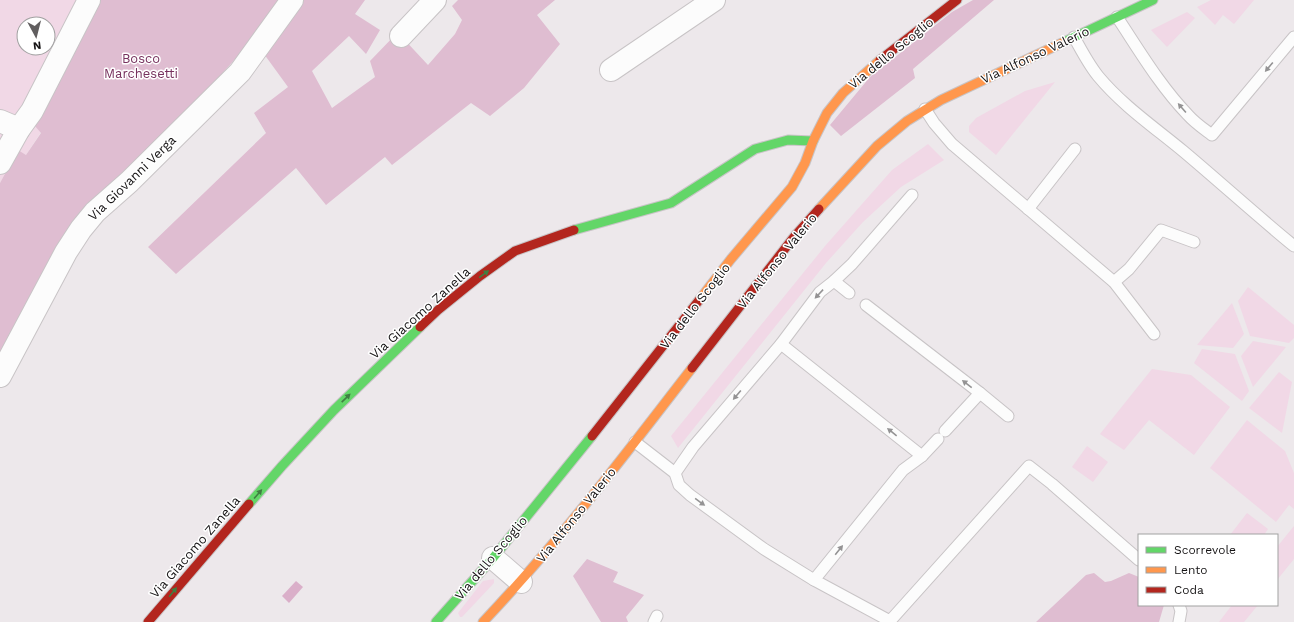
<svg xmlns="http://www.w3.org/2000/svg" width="1294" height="622" font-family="'Work Sans',sans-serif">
	<rect width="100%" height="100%" fill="#ede8eb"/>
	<g fill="#f1d8e6" fill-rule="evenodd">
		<path d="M0,0h99l-58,132 -15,23 -8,-4 -18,32zM24,24h24v24h-24z"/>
		<polygon points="1211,0 1254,0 1234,24 1223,15 1215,25 1197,7"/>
		<polygon points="1187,12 1195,18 1167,47 1151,30"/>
		<polygon points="1055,82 996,155 969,132 969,126 976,118 1025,91"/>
		<polygon points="928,144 944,160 901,187 863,222 826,263 678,448 671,436 825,246 892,170"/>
		<polygon points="1248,287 1294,325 1294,338 1289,343 1250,336 1238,301"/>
		<polygon points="1232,303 1244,334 1233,348 1197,345"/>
		<polygon points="1253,341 1286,347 1253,387 1241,356"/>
		<polygon points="1202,349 1235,354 1249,391 1242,401 1194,363"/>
		<polygon points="1152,369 1191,375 1230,407 1194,455 1149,420 1124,450 1100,434"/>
		<polygon points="1279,372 1292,382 1282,433 1249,408"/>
		<polygon points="1247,420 1285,451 1294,473 1294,509 1289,505 1276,522 1210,468"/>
		<polygon points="1087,446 1108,462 1093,482 1072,467"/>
		<polygon points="1247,513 1268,529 1264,535 1230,535"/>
		<polygon points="1294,526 1294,559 1277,580 1277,547"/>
		<polygon points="494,579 494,583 462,617 460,617 458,613 483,581"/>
		<polygon points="1232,605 1258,605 1244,622 1219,622"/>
	</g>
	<g fill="#dfbdd1">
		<polygon points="99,0 281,0 251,41 197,102 110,189 0,360 0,183 18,150 26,155 41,133 35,126 86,29"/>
		<polygon points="304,0 365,0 355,14 380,30 366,54 349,36 312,71 332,108 375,77 370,61 397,33 401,36 428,65 455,34 462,20 452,6 458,0 555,0 537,15 560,44 524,88 490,116 471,103 392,165 385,157 326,205 296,168 176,274 148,247 266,133 254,113 288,87 264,54 296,12"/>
		<polygon points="973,0 994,0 913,69 915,78 841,136 830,125 870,77 952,12"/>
		<polygon points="587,559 618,572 613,582 644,595 626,617 628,622 601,622 573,576"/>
		<polygon points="1094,573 1105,582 1111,581 1129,573 1139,577 1139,605 1164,605 1159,622 1036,622 1086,575"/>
	</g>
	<polygon fill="#daafc9" points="296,581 303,587 289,603 282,596"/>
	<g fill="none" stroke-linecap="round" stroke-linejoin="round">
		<defs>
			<g id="lane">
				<path d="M1117,17c22,33 43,69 71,98 7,8 16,14 24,20l82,-98"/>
				<path d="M1074,37c7,13 15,28 24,39 24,29 56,51 85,75 37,31 73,64 111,95"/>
				<polyline points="925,109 934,123 952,144 1114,282 1154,334"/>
				<polyline points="1028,209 1075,149"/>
				<polyline points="834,281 852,264 912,195"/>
				<polyline points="1114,282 1129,269 1161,230 1194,242"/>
				<polyline points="866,305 980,393 945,431"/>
				<polyline points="781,344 922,456"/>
				<polyline points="980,393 1008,416"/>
				<polyline points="635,442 675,473 679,485 690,495 764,549 814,580 890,621 1029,466 1052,484 1139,560"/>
				<polyline points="675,473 693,447 781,344 820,292 834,281 849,293"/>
				<polyline points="814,580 903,470 922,456 938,439"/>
				<polyline points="654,622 657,616"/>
				<polyline points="1179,622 1181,611 1179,605"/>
			</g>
			<g id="street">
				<polyline points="401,36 435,0"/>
				<polyline points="611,70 714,0"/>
				<polyline points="0,121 19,129"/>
				<polyline points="0,163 19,129 32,111 89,0"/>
				<polyline points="0,376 66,252 81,229 95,212 129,182 240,72 292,0"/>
				<polyline points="493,558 521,582"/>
			</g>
			<g id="fast">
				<polyline points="1064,42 1153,0"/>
				<polyline points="574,230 671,203 755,149 788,140 813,141"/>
				<polyline points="249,504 282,466 334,410 420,327"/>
				<polyline points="436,622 493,558 592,436"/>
			</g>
			<g id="slow">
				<polyline points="819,209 877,146 907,121 941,100 1064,42"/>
				<polyline points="700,299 731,259 792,187 805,163 813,141 827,113 843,93 880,60"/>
				<path d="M483,622c75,-79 142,-167 209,-254"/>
			</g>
			<g id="jam">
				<polyline points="880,60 957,0"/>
				<polyline points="420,327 438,310 480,276 515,251 574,230"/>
				<polyline points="692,368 794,237 819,209"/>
				<polyline points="592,436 700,299"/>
				<polyline points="148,622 249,504"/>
			</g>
		</defs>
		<use href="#lane" stroke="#c8c4c6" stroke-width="13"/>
		<use href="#street" stroke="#c8c4c6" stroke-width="24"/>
		<use href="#fast" stroke="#c8c4c6" stroke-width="11"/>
		<use href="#slow" stroke="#c8c4c6" stroke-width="11"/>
		<use href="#jam" stroke="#c8c4c6" stroke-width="11"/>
		<use href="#lane" stroke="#fcfcfc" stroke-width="11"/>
		<use href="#street" stroke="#fcfcfc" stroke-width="22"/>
		<use href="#fast" stroke="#63d668" stroke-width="9"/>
		<use href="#slow" stroke="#ff974d" stroke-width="9"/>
		<use href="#jam" stroke="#b3261e" stroke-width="9"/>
	</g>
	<defs><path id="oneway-solid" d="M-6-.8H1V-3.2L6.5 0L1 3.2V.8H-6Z"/></defs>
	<g fill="#949394">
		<use href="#oneway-solid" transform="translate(1269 67) rotate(130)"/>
		<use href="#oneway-solid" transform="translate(1182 108) rotate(-131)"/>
		<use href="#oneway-solid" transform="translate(819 294) rotate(133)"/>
		<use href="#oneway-solid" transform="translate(967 384) rotate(-142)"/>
		<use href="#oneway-solid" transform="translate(737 395) rotate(130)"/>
		<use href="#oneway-solid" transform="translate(892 432) rotate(-141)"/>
		<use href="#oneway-solid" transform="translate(700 502) rotate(36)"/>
		<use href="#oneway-solid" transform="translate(839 550) rotate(-51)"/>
	</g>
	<g fill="#407e42">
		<use href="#oneway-solid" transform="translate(484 274) rotate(-36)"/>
		<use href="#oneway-solid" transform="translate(346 398) rotate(-44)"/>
		<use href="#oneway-solid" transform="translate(258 494) rotate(-49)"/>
		<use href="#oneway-solid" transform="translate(173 592) rotate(-51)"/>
	</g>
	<g text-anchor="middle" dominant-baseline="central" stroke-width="3" stroke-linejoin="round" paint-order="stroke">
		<g font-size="13" fill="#151314" stroke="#fff">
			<text transform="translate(891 53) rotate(-39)">Via dello Scoglio</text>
			<text transform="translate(1035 55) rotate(-25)">Via Alfonso Valerio</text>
			<text transform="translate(132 178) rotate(-44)">Via Giovanni Verga</text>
			<text transform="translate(777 261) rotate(-51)">Via Alfonso Valerio</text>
			<text transform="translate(695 306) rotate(-52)">Via dello Scoglio</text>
			<text transform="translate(420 313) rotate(-42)">Via Giacomo Zanella</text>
			<text transform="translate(576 515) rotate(-51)">Via Alfonso Valerio</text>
			<text transform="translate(195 547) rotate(-49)">Via Giacomo Zanella</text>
			<text transform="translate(491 558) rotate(-50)">Via dello Scoglio</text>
		</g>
		<g font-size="13" fill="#77315e" stroke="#fff">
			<text x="141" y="58">Bosco<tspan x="141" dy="15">Marchesetti</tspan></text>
		</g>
	</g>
	<rect x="1138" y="534" width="140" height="72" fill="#ffffff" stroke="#a1a1a1"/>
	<rect x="1146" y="547" width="20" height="6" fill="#63d668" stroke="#a1a1a1"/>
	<text x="1174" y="554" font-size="12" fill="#151314">Scorrevole</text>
	<rect x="1146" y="567" width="20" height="6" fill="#ff974d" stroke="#a1a1a1"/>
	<text x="1174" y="574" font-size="12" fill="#151314">Lento</text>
	<rect x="1146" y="587" width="20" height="6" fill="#b3261e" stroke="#a1a1a1"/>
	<text x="1174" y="594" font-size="12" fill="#151314">Coda</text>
	<g transform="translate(36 36) rotate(173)"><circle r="19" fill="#ffffff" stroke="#a1a1a1"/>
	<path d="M0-3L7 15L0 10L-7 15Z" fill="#615e5f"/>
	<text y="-6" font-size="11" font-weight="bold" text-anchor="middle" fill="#151314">N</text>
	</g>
</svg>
